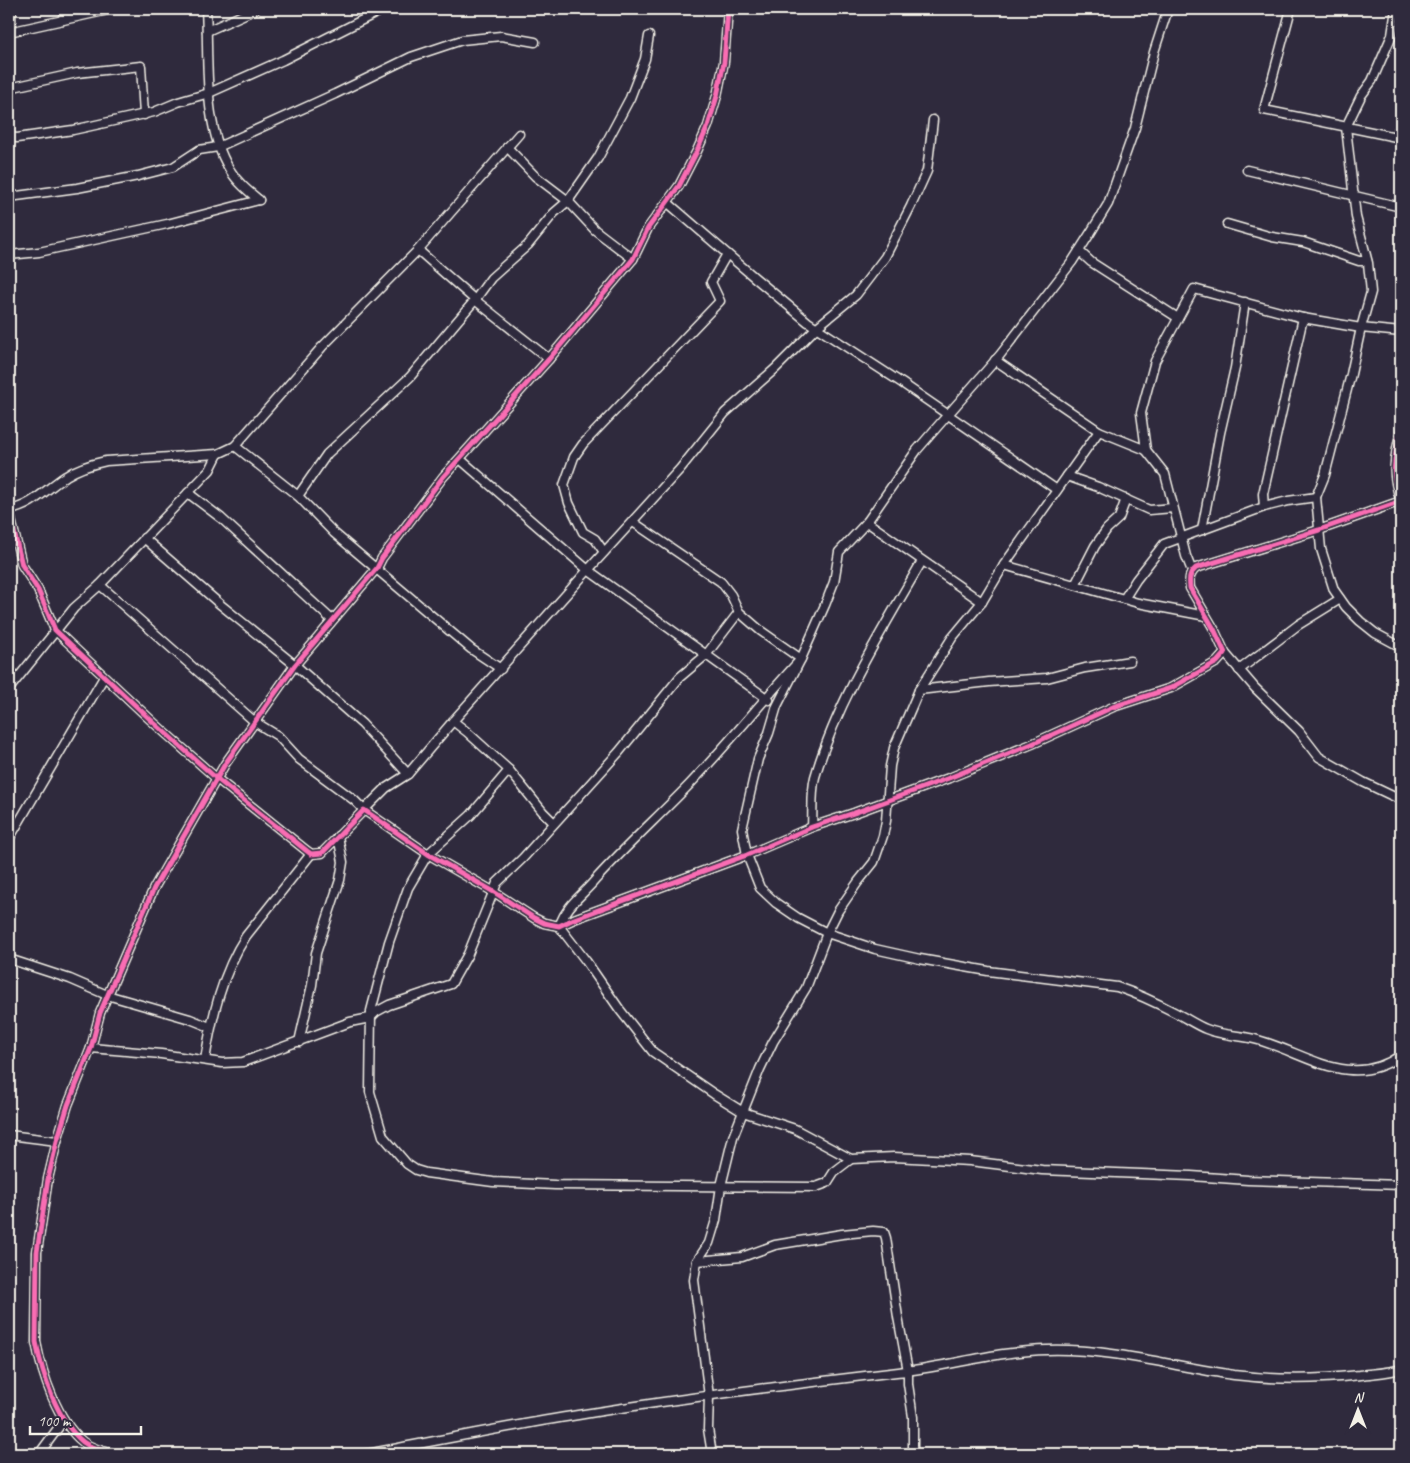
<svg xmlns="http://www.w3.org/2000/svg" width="1410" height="1463" font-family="Caveat,sans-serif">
	<rect width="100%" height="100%" fill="#2f2a3d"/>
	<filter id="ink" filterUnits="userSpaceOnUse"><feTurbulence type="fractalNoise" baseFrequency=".02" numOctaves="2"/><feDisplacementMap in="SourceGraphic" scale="10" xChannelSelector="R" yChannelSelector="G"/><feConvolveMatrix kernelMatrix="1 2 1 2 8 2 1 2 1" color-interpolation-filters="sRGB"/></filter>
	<g filter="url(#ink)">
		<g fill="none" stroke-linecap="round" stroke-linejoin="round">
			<defs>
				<g id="minor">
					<path d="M206,9c3,50 -4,117 24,161 7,12 18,21 29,30"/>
					<path d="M1168,9l-14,43 -19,76 -27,76 -17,28 -19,30 -72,93 -83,95 -50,72 -28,30 -5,30 -9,23 -24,54 -24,47 -8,27 -11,26 -16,70 5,26 13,33 16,15 22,15 29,15 48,16 45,10 68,12 129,16c21,7 40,16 59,26 10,5 20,12 30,16 17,7 35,6 52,11 50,14 93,51 143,15"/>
					<polyline points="1291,9 1264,110 1401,138"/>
					<polyline points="1396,9 1392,35 1372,81 1361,96 1346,127 1356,217 1368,263 1371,292 1361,328 1351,374 1325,475 1316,497 1321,549 1334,590 1346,607 1360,621 1375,633 1401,647"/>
					<polyline points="63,20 64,9"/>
					<polyline points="207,31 256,9"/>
					<polyline points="9,32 113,9"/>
					<polyline points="11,32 11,9"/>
					<polyline points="9,88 77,73 141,66 144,115"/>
					<polyline points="9,137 17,138 73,130 154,112 178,102 209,93 283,60 384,9"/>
					<polyline points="1397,137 1401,121"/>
					<polyline points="507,147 535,176 568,201 595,230 633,259"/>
					<polyline points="1247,170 1401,207"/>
					<polyline points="9,197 77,188 138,176 173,167 199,150 218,147 335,94 411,57 462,40 501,36 535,42"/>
					<polyline points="667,202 754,277 808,322 902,383 1057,490"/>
					<polyline points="1227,224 1272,237 1303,242 1359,261 1367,261"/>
					<polyline points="418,250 475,300 549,359"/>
					<polyline points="1079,251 1091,262 1178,318"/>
					<polyline points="9,255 39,252 167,224 259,200"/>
					<polyline points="995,360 1099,431"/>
					<polyline points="235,446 298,496 334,533 471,649 501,669"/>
					<polyline points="1146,450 1165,474 1186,556 1192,571"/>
					<polyline points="1067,476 1098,487 1149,510 1173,508"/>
					<polyline points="188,493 221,518 332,620"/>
					<polyline points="298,496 327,454 410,377 475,300 491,278 528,245 554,213 568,201 598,158 630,98 645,59 649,36"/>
					<polyline points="1264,507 1263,494 1303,318"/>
					<path d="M9,510c24,-4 38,-22 57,-34 12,-8 26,-12 40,-15l112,-7"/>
					<path d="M9,511l13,54 16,25 17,40 98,92 63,56 91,73 4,3 11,-1 42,-43 64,44 66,38 40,26 10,5 15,3 15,-7 173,-64 65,-28 42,-14 95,-35 83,-34 81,-37 58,-19 46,-26 8,-9 -11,-24 -24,-41c-1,-9 -1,-14 6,-20l123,-38 82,-29c-10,-27 -7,-42 0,-70"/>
					<path d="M633,522l88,60 10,13 8,17 22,19 40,28c-38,41 -73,85 -111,125 -31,32 -64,62 -94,95 -15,18 -28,24 -37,47l27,35 34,49 33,42 61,42 29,18 52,17 56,30 43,-2 76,4 72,9 149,6 57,4 153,5"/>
					<polyline points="867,522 982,602"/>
					<polyline points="1202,530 1220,433 1235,368 1245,302"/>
					<polyline points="144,538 221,605 295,665 362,724 408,774"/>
					<polyline points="604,552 595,539 583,532 569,503 564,485 574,457 583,444 720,301 711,282 727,254"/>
					<polyline points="1004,565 1138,603 1206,616"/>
					<polyline points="100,585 255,722 278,736 299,759 354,800 364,810 386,788 408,774 453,721 588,570 460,459"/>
					<polyline points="1075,585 1095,546 1107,529 1119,518 1126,499"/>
					<polyline points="1124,599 1136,580 1164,544 1264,507 1288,501 1316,497"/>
					<polyline points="1225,653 1255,688 1299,731 1319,757 1363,782 1401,800"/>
					<polyline points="1239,670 1298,625 1340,599"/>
					<polyline points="9,689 74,608 100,585 210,470 218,454 235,446 322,347 418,250 519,134"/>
					<polyline points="919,690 989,682 1047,678 1085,668 1130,661"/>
					<polyline points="769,700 588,570 680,469 725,413 775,369 817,327 856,295 885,257 911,206 927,171 933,120"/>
					<polyline points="453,721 467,732 509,770 471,815 428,854 408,888 389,942 371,1011 370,1092 383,1136 407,1164 416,1170 426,1173 493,1182 555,1185 816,1187 827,1183 834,1172 851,1159"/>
					<polyline points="509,770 543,812 554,823"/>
					<path d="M812,827c1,-16 -1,-35 3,-50 22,-76 68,-148 107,-216"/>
					<polyline points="9,839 104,677"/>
					<polyline points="9,959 70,979 107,995 190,1019 210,1027"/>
					<polyline points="299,1042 312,985 316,953 340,880 343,862 338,836"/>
					<polyline points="91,1048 161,1054 222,1063 243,1062 350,1022 370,1018 376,1012 389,1005 451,984 468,954 497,883 523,858 619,752 680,677 706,655 739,612"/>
					<path d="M205,1060c7,-43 17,-87 41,-124l65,-82"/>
					<polyline points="9,1135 57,1141"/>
					<polyline points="697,1261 742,1257 775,1245 842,1234 873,1231 884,1232 886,1238 898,1317 908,1371 908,1384 913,1417 913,1454"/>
					<polyline points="39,1454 64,1420"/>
					<path d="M116,1454c-11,-2 -24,-5 -33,-12 -26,-21 -41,-68 -47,-100l1,-90 11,-73 9,-38 11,-36 23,-57 9,-35 54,-125 71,-124 70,-99 82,-97 5,-10 61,-81 106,-118 84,-100 15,-31 31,-42 18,-35 11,-25 9,-30 7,-34 4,-53"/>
					<path d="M366,1454c71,-13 141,-28 212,-39 109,-18 219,-31 328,-44 48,-6 93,-20 141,-21 62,-2 125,16 187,25 42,5 83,5 126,0 14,-2 28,-2 41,-6"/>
					<polyline points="712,1454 708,1429 709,1396 694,1280 697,1261 709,1243 716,1220 721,1186 733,1137 760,1069 773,1042 806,988 827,933 838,911 858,882 874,862 883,836 886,821 890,766 894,748 919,690 952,638 982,602 1004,565 1099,431 1146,450 1141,413 1155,361 1194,289 1303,318 1361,328 1401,332"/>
				</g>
			</defs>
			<use href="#minor" stroke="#f4f1e8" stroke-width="11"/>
			<use href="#minor" stroke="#2f2a3d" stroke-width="8"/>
			<defs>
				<g id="cycleway">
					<path d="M9,511l13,54 16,25 17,40 98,92 63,56 91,73 4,3 11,-1 42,-43 64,44 66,38 40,26 10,5 15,3 15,-7 173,-64 65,-28 42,-14 95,-35 83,-34 81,-37 58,-19 46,-26 8,-9 -11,-24 -24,-41c-1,-9 -1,-14 6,-20l123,-38 82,-29c-10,-27 -7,-42 0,-70"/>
					<path d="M116,1454c-11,-2 -24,-5 -33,-12 -26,-21 -41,-68 -47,-100l1,-90 11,-73 9,-38 11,-36 23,-57 9,-35 54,-125 71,-124 70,-99 82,-97 5,-10 61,-81 106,-118 84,-100 15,-31 31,-42 18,-35 11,-25 9,-30 7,-34 4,-53"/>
				</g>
			</defs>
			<use href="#cycleway" stroke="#2f2a3d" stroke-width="8"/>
			<use href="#cycleway" stroke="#f96db3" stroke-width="5"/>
		</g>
	</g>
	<rect width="1410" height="1463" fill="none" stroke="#2f2a3d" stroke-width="30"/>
	<rect x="15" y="15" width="1380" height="1433" fill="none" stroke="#f4f1e8" stroke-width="2" filter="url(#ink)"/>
	<g transform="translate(1358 1410)" stroke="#2f2a3d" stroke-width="4" paint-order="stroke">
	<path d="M0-4L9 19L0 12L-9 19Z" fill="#f4f1e8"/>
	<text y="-8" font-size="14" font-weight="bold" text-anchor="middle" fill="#f4f1e8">N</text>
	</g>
	<path d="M30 1426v8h111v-8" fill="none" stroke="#f4f1e8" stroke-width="2.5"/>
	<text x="38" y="1426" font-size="15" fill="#f4f1e8" stroke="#2f2a3d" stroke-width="4" paint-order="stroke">100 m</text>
</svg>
